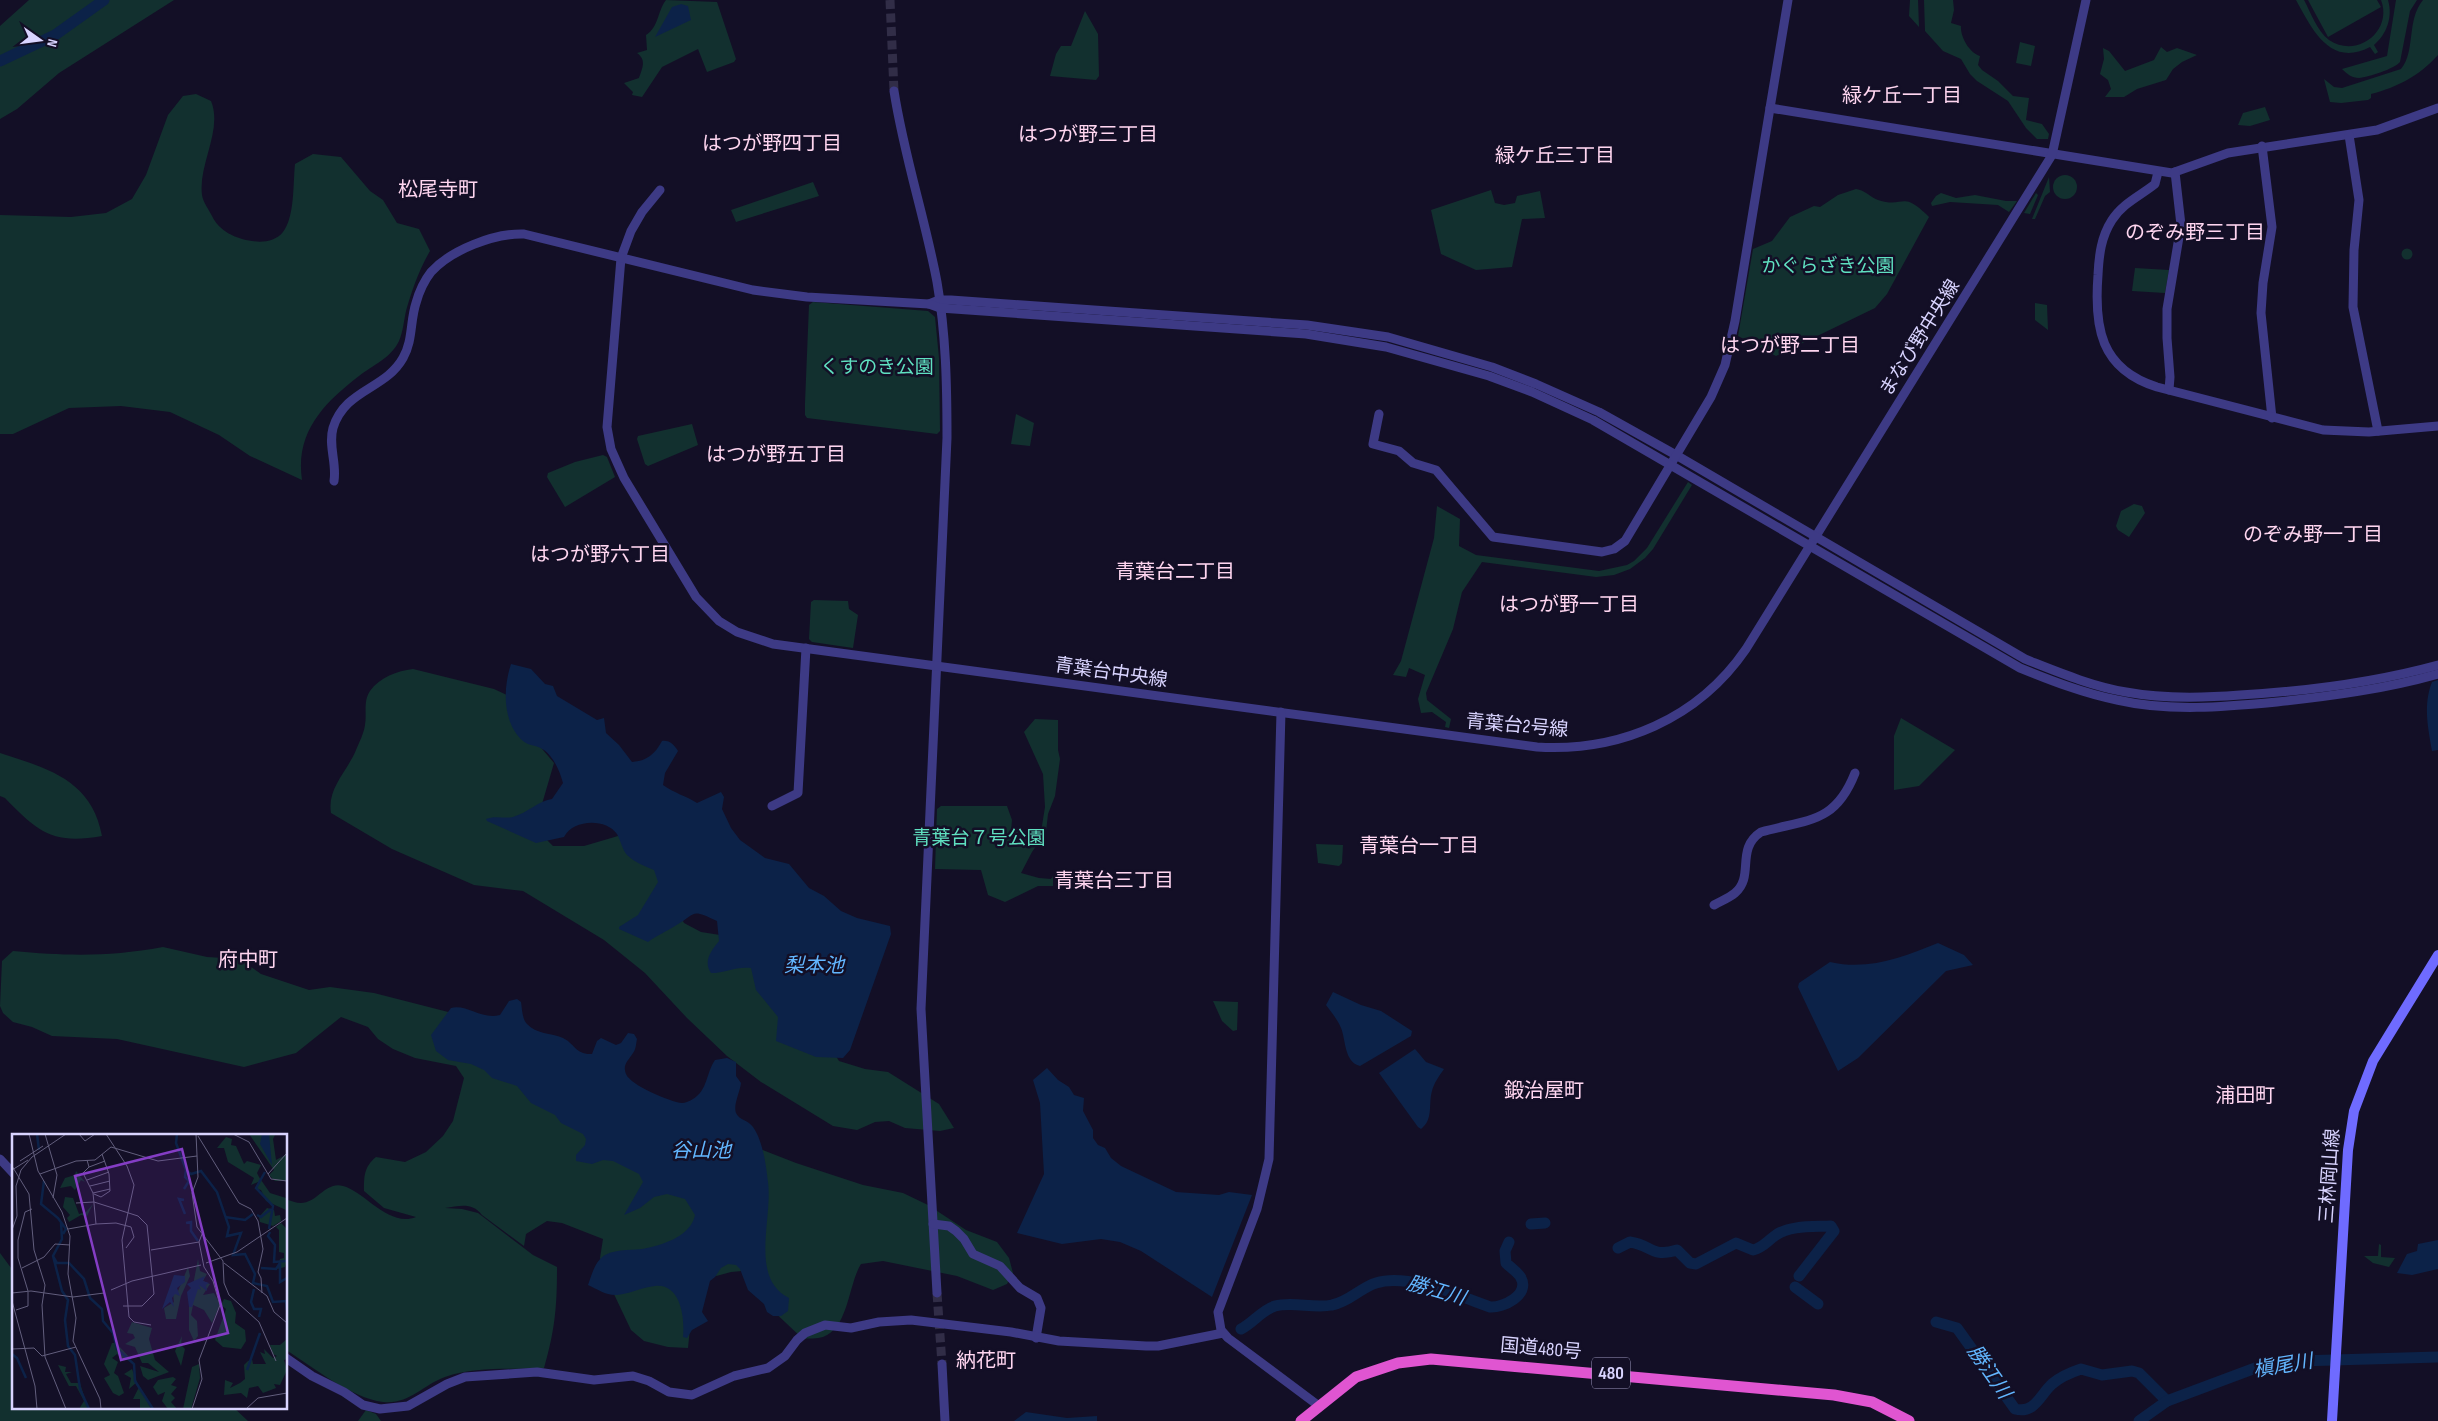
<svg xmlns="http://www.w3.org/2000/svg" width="2438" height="1421" font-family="'Sofia Sans Condensed','Noto Sans JP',sans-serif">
	<rect width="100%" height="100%" fill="#130f26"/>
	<g fill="#12302f">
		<polygon points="29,0 174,0 59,73 17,109 0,119 0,26"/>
		<path d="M666,0l51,2 19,57 -2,3 -27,10 -9,-23 -36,18 -20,30 -10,-2 1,-3 -9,-9 15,-5c3,-9 8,-18 -2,-25l10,-3 -1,-15c13,-8 11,-23 20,-35z"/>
		<polygon points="1910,0 1918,0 1919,27 1909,16"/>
		<path d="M1924,0h29l1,10 -3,13 10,3c-1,10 8,27 19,30l-2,9 4,5 16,11 15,15 16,2 -3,22 16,4 7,10 -1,5h-11l-11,-11 -18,-27 -31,-20 -7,-7 -9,-15 -18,-8 -18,-20z"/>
		<path d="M2296,0h8c7,13 13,31 25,40 28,19 64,-9 52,-40h7c5,17 -1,34 -14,45l4,7 -3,2 -5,-7c-40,21 -58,-18 -74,-47z"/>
		<polygon points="2308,0 2377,0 2381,7 2328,37"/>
		<path d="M2396,0h21l-7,11 -10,51c-6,7 -31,15 -41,16 -7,0 -12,-4 -17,-9l45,-13z"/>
		<path d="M2423,0h15v55c-19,21 -40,32 -67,39v4l-3,2 -27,3 -11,-1 -6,-23 10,8 8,1 59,-19c15,-18 5,-48 22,-69z"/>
		<polygon points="1085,11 1098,34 1099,76 1096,80 1050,76 1056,54 1061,46 1071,46"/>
		<polygon points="2020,42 2035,46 2031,66 2016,63"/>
		<polygon points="2161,47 2167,52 2177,48 2197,55 2182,62 2173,69 2166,80 2137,89 2124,97 2105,97 2111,89 2108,80 2100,74 2104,59 2103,48 2109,51 2125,71 2154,60"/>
		<path d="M196,94l15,7c12,29 -13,63 -9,94 1,7 7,15 10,21 7,15 24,23 40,25 11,2 24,0 31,-9 12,-15 10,-50 12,-68l18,-10 28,3 29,34 13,9 14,23 22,6 11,22c-11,19 -18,39 -24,60 -2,9 -3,21 -7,30 -8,17 -26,24 -40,35 -35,27 -64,56 -57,104l-52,-24 -31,-21 -49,-23 -49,-6 -52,2 -56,26h-13v-219l71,2 35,-4 26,-14 14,-24 22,-60 15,-19z"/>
		<polygon points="2265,107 2270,120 2250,126 2238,125 2243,113"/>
		<circle cx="2065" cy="187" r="12"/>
		<polygon points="2049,177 2050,192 2045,196 2035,219 2032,219"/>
		<polygon points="813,182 819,196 736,222 731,210"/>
		<path d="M1856,189c9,1 14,8 22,11 27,9 23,-11 51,17l-42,77 -12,14 -99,48 -38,-20 15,-87 19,-8 18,-24 24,-11 6,1 18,-12z"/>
		<polygon points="1491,190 1495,203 1504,205 1515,203 1517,196 1540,191 1545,218 1522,219 1512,267 1476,270 1441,254 1431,210"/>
		<polygon points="1941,193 1956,198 1975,195 2006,201 2017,201 2009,212 1998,205 1950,202 1932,206 1931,203 1936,196"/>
		<polygon points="2036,193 2038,195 2030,214 2024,213"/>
		<circle cx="2407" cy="254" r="5.5"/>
		<polygon points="2135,268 2169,270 2165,293 2132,291"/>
		<polygon points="813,302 928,311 935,317 939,358 940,431 937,434 807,418 805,415 805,403 809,305"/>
		<polygon points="2035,303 2047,305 2048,330 2035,320"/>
		<polygon points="1016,414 1034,423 1030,446 1011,444"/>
		<polygon points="692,424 698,445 648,466 645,464 637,439 638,436"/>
		<polygon points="603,455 607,457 615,477 565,507 547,477 548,473 575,462"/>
		<polygon points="1688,482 1692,485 1653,549 1645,558 1630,569 1614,575 1596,577 1482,562 1462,592 1453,629 1426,693 1427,700 1451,719 1449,728 1445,727 1446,722 1432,712 1421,713 1418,699 1425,675 1409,668 1406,677 1393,675 1401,661 1434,538 1437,506 1460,519 1459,546 1476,555 1599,571 1627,565 1634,561 1647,548"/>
		<polygon points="2134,504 2142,506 2145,513 2129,537 2118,530 2116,526 2121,511"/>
		<polygon points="814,600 848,601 849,609 858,615 853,648 812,642 809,639 811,602"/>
		<path d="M413,669l81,20 17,8 21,40 22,26 -12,41v31l11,11h31l34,-10 22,7 44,80 17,9 19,3 50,33 59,77 10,16 26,8 23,3 51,32 15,24 -14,3 -35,-3 -16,-7 -14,1 -18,8 -24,-4 -72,-44 -34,-26 -40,-38 -42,-45 -41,-33 -81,-49 -49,-6 -82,-36 -61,-36c-4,-25 16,-41 25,-63 3,-7 8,-17 9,-25 2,-11 -2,-24 5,-34 10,-14 27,-20 43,-22z"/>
		<polygon points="1901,718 1955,750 1919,786 1894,790 1894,736"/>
		<polygon points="1035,719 1058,720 1058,750 1060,759 1055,796 1048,814 1046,832 1032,852 1021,873 1039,878 1051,879 1053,876 1053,886 1038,886 1005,902 988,895 981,870 935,869 937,809 941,806 1007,806 1012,820 1011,831 1041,832 1045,807 1043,774 1024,732"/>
		<path d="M0,753c47,15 92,27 102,83 -49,9 -64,-4 -97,-38l-5,-2z"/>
		<polygon points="1316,844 1343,845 1342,863 1339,866 1318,863"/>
		<path d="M163,947l44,10 33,2 21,15 48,16 21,-3 44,6 82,21 278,125 62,24 67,22 40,8 25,12 38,25 31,12 12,16 4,15 -6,11 -14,6 -36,-14 -74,-15 -22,3c-13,21 -12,63 -38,73 -6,2 -14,1 -20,2l-34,-32 -16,-37 -22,2 -22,6 -19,50 -2,20 -20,-1 -24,-6 -13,-11 -28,-59 -3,-13 3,-19 -41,-16 -15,-2 -21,13 -2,12 -42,-31c-10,-13 -22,-9 -37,-7l17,1 16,4 55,42 24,12c0,40 -2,63 -13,101 -32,2 -69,-2 -99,9 -22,8 -37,28 -62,25 -32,-4 -70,-35 -97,-52v-151c5,2 10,4 15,4 16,0 25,-22 42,-17 21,5 46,42 73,31l-32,-9 -20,-17c0,-15 0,-24 12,-34l29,5 21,-10 17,-16 10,-15 11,-43 -8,-12 -41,-8 -22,-9 -15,-10 -10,-12 -27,-10 -45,36 -52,14 -127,-28 -65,-3 -20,-9 -19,-5 -10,-9 -3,-7 2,-45 11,-10c54,5 96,6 150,-4z"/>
		<polygon points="1213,1001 1238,1002 1237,1030 1233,1031 1222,1021"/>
		<polygon points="2379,1244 2381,1245 2381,1257 2395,1258 2389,1267 2373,1263 2364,1256 2378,1256"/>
		<polygon points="0,1253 14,1272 14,1407 233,1407 248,1421 0,1421"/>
		<polygon points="366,1410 376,1414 381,1421 358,1421"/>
	</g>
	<g fill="#0c2248">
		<polygon points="681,4 688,6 691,20 655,37 672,7"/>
		<path d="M511,664l20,5 14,15 8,2 4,10 40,24 7,-2 2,15 13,12 13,17c15,-1 23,-8 30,-21 8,-1 12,4 16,10l-13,22 -2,12c11,8 23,11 34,18l24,-11 3,5 -2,12 9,19 9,12 25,18 24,6 20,24 15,8 17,15 16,7 33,8 1,8 -41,116 -7,8 -27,-1 -40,-16 2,-24 -22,-27 -5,-22c-15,-2 -26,5 -40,5 -8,-12 0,-22 8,-32l-2,-20c-27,-13 -20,-8 -42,5 -9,6 -18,9 -27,16l-29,-13v-2l19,-12 20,-33 -4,-12c-10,-4 -18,-7 -27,-15 -5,-6 -6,-14 -10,-21 -11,-16 -44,-15 -53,3l-28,6 -49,-22 -1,-2c9,-4 18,0 27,-2 14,-4 27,-17 39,-18l11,-16c-3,-11 -9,-26 -19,-33 -6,-5 -16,-4 -21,-9 -21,-19 -20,-53 -12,-77z"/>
		<path d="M2438,680v70l-6,1c-4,-24 -9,-46 0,-69z"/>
		<path d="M1938,943l26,12 9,10 -27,6 -88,87 -20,13 -40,-84 1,-4 31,-21c39,9 73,-5 108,-19z"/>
		<path d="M1333,992l28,13 20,6 31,20 -1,5 -51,30c-16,-4 -14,-26 -19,-38 -3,-8 -10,-16 -15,-23z"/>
		<path d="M517,999l4,3c1,6 1,17 6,22 9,10 24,9 36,14 12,6 13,17 29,16l5,-13 4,-3 15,7 5,-2 7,-10 6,1 3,5c-1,4 -1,11 -4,14 -4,7 -11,11 -7,21 4,11 44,28 56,29 3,0 8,-2 11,-4 15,-9 13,-26 22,-39l12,-2 9,4v14l5,7c-1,9 -8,22 -5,30 3,7 12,7 17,14 10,14 13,38 15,55 5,37 -19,96 21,116l-1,13 -7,5h-8l-6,-4 -3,-8 -16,-14 -8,-21 -4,-4 -8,-1 -7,4 -6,9 -5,4 -8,31 6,9 -16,9 -5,8 -4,-1c2,-18 -2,-54 -28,-51 -13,1 -25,8 -38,9 -10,1 -20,-6 -29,-10 4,-11 7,-24 17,-30 13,-7 29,-4 42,-7 19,-4 44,-13 48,-33l-10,-16 -18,-5 -13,3 -14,11 -16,7 19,-33 -4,-8 -26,-13 -10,-1 -11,4 -16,-3v-6l9,-10 1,-6 -3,-5 -22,-11 -6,-8 -24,-12 -14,-17 -25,-8 -8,-8 -13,-6 -23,-4 -12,-9 -5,-16 20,-27c16,-4 30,12 49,7l9,-14z"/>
		<path d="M1415,1049l11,13 18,7c-5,7 -10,14 -12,22 -4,13 2,28 -11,38l-3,-2 -39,-54z"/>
		<polygon points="1047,1068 1058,1080 1069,1087 1074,1095 1084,1098 1083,1111 1093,1130 1093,1138 1098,1145 1105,1148 1111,1158 1121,1166 1176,1192 1219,1195 1229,1192 1252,1195 1212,1297 1141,1251 1120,1242 1101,1239 1062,1244 1017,1233 1044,1174 1040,1103 1033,1080"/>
		<polygon points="2438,1240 2438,1269 2412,1275 2397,1273 2407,1254 2417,1251 2418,1244"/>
		<polygon points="1026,1412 1067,1418 1097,1416 1097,1421 1014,1421"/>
	</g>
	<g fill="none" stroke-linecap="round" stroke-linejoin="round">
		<g stroke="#0c2248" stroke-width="11">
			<polyline points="0,61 55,35 104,0"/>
			<polyline points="1531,1224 1545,1223"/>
			<path d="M1618,1248l12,-6c22,3 21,16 47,8l13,13 6,1 40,-21 17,7c11,-3 14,-9 23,-15 14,-10 38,-8 55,-9l3,5 -35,45"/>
			<polyline points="1795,1287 1818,1304"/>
			<path d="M1936,1322l21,6 58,81c20,5 25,-14 37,-25 8,-7 20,-12 29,-15l21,6 30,-4 7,2 28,28"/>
			<path d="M1241,1329c12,-6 21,-19 34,-23 18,-5 39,3 57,-1 17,-3 28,-17 44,-22 32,-10 83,13 114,24 13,1 40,-12 31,-29 -2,-5 -10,-10 -15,-15l-1,-12 4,-9"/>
			<polyline points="2139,1421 2167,1401 2258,1367 2299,1361 2438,1357"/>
		</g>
		<g stroke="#312d47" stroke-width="9" stroke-dasharray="9 4.5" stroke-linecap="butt">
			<polyline points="890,0 894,91"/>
			<polyline points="937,1293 942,1364"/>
		</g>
		<g stroke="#3d3a85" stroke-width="9">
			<polyline points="1788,0 1770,108 2172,173 2228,153 2377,130 2438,108"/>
			<path d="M894,91c10,65 31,127 43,191 9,52 10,104 10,156l-26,571 16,284"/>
			<polyline points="2349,135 2359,200 2354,250 2353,307 2378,431"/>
			<polyline points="2262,146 2272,227 2263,283 2261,313 2272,418"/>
			<path d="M2158,172l-3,12c-15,12 -32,19 -43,36 -11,17 -13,35 -14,55 -4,52 2,94 59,112l166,43 46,2 69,-6"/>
			<path d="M660,190l-18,22 -11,19 -10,27 -14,169 4,22 13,29 72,119 23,24 18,11 36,12 764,103c83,5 161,-28 209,-98l306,-494 34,-155"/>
			<path d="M929,304l10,-4h12l356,25 81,12 104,30 44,17 63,28 77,43 349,204c33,13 66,27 101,33 37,7 76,6 114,3 68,-4 132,-12 198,-30"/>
			<polyline points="2169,390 2170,377 2167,338 2167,309 2181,225 2175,172"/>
			<polyline points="1379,414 1373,444 1399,451 1413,463 1436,470 1493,537 1602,552 1614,549 1625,541 1711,397 1725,365 1735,321 1770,108"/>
			<path d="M334,481c3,-18 -6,-35 -1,-53 12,-39 52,-38 70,-70 10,-17 7,-37 13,-55 3,-11 8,-22 15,-31 20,-22 63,-39 93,-38l229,56 54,7 122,7 11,4 366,26 80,13 103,29 43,16 61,28 427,248c32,13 63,25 97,32 52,12 107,7 160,2 55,-6 108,-13 161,-28"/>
			<polyline points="1281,712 1269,1159 1257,1209 1218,1312 1221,1330 1228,1338 1319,1406"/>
			<polyline points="772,806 798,793 806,648"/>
			<path d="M1714,905c7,-4 15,-7 21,-12 20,-17 0,-44 26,-61 47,-13 74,-8 94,-59"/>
			<polyline points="0,1159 14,1174"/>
			<polyline points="933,1224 949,1226 956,1231 964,1239 973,1254 1000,1266 1020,1288 1037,1298 1041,1308 1036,1338"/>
			<polyline points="286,1358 312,1376 344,1392 363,1405 380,1409 408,1406 447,1384 465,1377 537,1372 594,1380 633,1376 649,1381 669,1392 692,1395 734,1376 768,1368 785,1356 797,1340 805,1333 825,1325 851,1328 879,1322 911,1320 1011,1332 1059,1341 1146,1346 1158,1346 1223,1333"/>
			<polyline points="942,1364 945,1421"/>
		</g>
		<polyline stroke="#6f6bff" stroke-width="10" points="2332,1421 2348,1150 2354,1111 2373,1061 2438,955"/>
		<polyline stroke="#e055d1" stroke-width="11" points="1301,1421 1356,1377 1398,1363 1431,1359 1834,1395 1872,1402 1909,1421"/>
	</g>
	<g text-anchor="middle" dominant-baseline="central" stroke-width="5" stroke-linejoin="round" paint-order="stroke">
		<rect fill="#130f26" stroke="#9e99be" stroke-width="1" x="1592" y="1357.5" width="38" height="31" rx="4"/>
		<g font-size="18" font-weight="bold" fill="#d9d4ff">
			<text x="1611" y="1373">480</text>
		</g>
		<g font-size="19" fill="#5fe0c0" stroke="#130f26">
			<text x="1828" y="266">かぐらざき公園</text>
			<text x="877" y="367">くすのき公園</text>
			<text x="979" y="838">青葉台７号公園</text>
		</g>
		<g font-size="19" fill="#d9d4ff" stroke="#130f26">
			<text transform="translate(1920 338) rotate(-58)">まなび野中央線</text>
			<text transform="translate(1111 673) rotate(8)">青葉台中央線</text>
			<text transform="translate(1517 726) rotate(5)">青葉台2号線</text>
			<text transform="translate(2330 1176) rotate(-86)">三林岡山線</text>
			<text transform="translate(1541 1349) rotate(5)">国道480号</text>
		</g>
		<g font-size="20" fill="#ffd6f0" stroke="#130f26">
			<text x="1902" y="96">緑ケ丘一丁目</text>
			<text x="1088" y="135">はつが野三丁目</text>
			<text x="772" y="144">はつが野四丁目</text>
			<text x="1555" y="156">緑ケ丘三丁目</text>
			<text x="438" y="190">松尾寺町</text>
			<text x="2195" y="233">のぞみ野三丁目</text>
			<text x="1790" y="346">はつが野二丁目</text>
			<text x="776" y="455">はつが野五丁目</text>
			<text x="2313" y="535">のぞみ野一丁目</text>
			<text x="600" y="555">はつが野六丁目</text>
			<text x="1175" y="572">青葉台二丁目</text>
			<text x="1569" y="605">はつが野一丁目</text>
			<text x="1419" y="846">青葉台一丁目</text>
			<text x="1114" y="881">青葉台三丁目</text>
			<text x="248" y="960">府中町</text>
			<text x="1544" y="1091">鍛治屋町</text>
			<text x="2245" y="1096">浦田町</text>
			<text x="986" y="1361">納花町</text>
		</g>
		<g font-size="20" font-style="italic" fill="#62b6ff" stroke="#130f26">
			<text x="814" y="966">梨本池</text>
			<text x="701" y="1151">谷山池</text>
			<text transform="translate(1436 1291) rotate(16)">勝江川</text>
			<text transform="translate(2283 1366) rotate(-9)">槇尾川</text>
			<text transform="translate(1989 1372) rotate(55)">勝江川</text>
		</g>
	</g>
	<g transform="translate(12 1134)">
		<rect width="275" height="275" fill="#130f26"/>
		<path d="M237,0l26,1 -2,4 3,21 11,-6v27h-12l-6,-6 5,-5zM214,3l6,2 -1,6 5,1 8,18 3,-3 14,4 -4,8 2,4 11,16 16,5v12l-20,-9 -5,-11 -4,-1 1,-7 -7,3 3,-7 -26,-16 -4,-14h-7zM64,37l9,11 -4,-2 -6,10 -4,-4 -11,2 5,-10 10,-3zM53,63l8,1 6,16 7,-2 7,-8 -6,12 -6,-1 -12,7 -2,-4 3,-3 -7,-8zM255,74l7,2 1,6 5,-1 1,6 -8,5 -13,-4 -1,-5zM269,89l6,6v30l-2,8 -8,2 3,-10 4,-1v-5l-5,-1v-22l-3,-3zM186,125l2,12 7,3 -4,7 7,3 -7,11 11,-2 6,11 -8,19 -8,-13 -11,-5 -2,10 6,6 1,15 -4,5 -5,-11v-24zM176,133l2,9 -9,20 -5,23h-10l-2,-11 10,-6 -1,-8 5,-3zM212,165l7,2 5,12 -1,10 10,7 1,11 -5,8 -18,-2 -8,-7 11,-31 -5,-4zM120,188l20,6 -3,11 6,21 14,12 -21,8 -5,-4 -3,-10 19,6 -11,-9h-6l-7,-16 -10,-3 10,-6 -2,-4 -6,-1zM170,202l-1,9 4,4 -4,17 -6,-15zM275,205v20l-3,1 3,10 -7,15 -6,-1 2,4 -13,5 -5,-7 -9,2 -2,10 -6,-5 -17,2 1,-15 8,3 -3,5 10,-5 5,-4 -1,-14 4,-4 4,-2 1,5h13l-6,-12 5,2 -1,-5 9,9 4,-2 -4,-2 -3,-9h10zM100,209h4l15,16 -7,1 -7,-6 -5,4 6,4 -4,11 4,3 6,17 -5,3 -6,-3 -9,-15 6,-3 -6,-11zM187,230l1,14 -9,31h-8l9,-42zM46,231l8,2 -1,5h7l-6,2 5,9h9l8,26h-9l5,-8 -8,-15h-7zM120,235l5,13 -8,7 2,-11 -7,-4zM161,243l3,2 -5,6 6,2 -6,7 4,4 -4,4 6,7h-9l-6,-8 3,-9 -7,3 -5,-8 5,-7zM127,253l4,5 8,17h-11v-10h-7z" fill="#12302f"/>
		<path d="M250,0h7l3,31 -12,-21zM162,141l11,1v6l-8,6 3,8 -5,-2 -3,4 2,9 -4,-5 -8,7zM193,142l-2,5 6,2 -3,2 1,6 -8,-6 2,5 -3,-1 -6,18h-3l-2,-15 4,-4 -4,-4z" fill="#0c2248"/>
		<path fill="none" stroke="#0c2248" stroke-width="2.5" d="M25,0l2,16M165,0l-1,9 10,27 5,4 10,-3 16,21 12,35 -2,9 14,-3 -8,22 12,-1 10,20 -2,9 14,3 6,16 13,-1 1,9M253,38l-9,16 17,18 -4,23M32,47l-3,23 17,14 8,11 -3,5M172,55l5,-8 -4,-4 1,-7M172,66l-5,-1 6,15M245,81l4,2 10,-8M213,83l20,3 8,-6M49,89l1,16 -9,17 9,35 6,9 -3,20 3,26 7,9 5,34 9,20M174,89l5,-1v9l7,10M258,98l-2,4 7,9 -1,17 13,-1M41,122l4,7h12l15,16 6,19 12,11 1,12 10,12 4,16 17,15 1,17 18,28M268,129v19l7,-4M249,134l15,1 4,-6M242,155l-3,13 3,7h7l-2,8M0,220l5,4 9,20M235,236l13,-37"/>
		<path fill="none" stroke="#625e7d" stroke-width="1" d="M17,0l9,37 24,41 8,24 -2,38 8,44 -3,23 27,58 1,10M33,0l12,41 -4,23M67,0l6,7 10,-7M94,0l21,32 7,19 -12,55 7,77 5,5 17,3M184,0l2,43 -6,16 5,34 26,34 1,22 5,12 30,27 17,39M221,0l16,8 22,37 16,2M186,2l41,67 12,6 7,12 5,28 -5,23 3,6 1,15M8,27l23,-15M0,32l17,28 5,56 11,35 -3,20 3,52 21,52M77,33l16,-6M0,36l16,-10M28,40l36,-13 19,-1 16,-13 47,14 39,-5M256,40l19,-21M75,46l22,-8M78,52l20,-5M81,59l17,-4M82,60l7,3 9,-6 -1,-17 -7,-20M64,69l18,-1 44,14 9,9 7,69 -12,12h-19M84,90l20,-1 15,4 3,10 -8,11M56,95l28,-5 -3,-31 -10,-20 6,-6 -2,-7M0,96l5,-14 -1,-30 5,-16 11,-13 34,-23M139,116l48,-8M194,129l31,-11 50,-34M212,129l43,33 7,16 13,11M10,134l22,-11 11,-13 15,1M99,156l21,-9 69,-16M16,157l-10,-33v-18l7,-28 7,-3M0,159l19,-2 42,6M61,163l31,-4M0,167l23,85 2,23M4,176l12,-4v-14M0,215l22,-1 8,8 34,-9M180,275l10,-30 -3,-19 21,-55 -7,-24 -9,-14 -5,-25 3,-8M234,275l12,-11 29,-5"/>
		<path fill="#843dc5" fill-opacity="0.15" stroke="#843dc5" stroke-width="2.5" d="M170,15l46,184 -107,27 -46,-184z"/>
		<rect width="275" height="275" fill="none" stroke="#d9d4ff" stroke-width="2.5"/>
	</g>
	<g transform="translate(40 40) rotate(104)" stroke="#130f26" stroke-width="4" paint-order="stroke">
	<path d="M0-4L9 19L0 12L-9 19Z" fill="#d9d4ff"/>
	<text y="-8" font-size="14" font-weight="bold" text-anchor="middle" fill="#d9d4ff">N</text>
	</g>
</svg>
